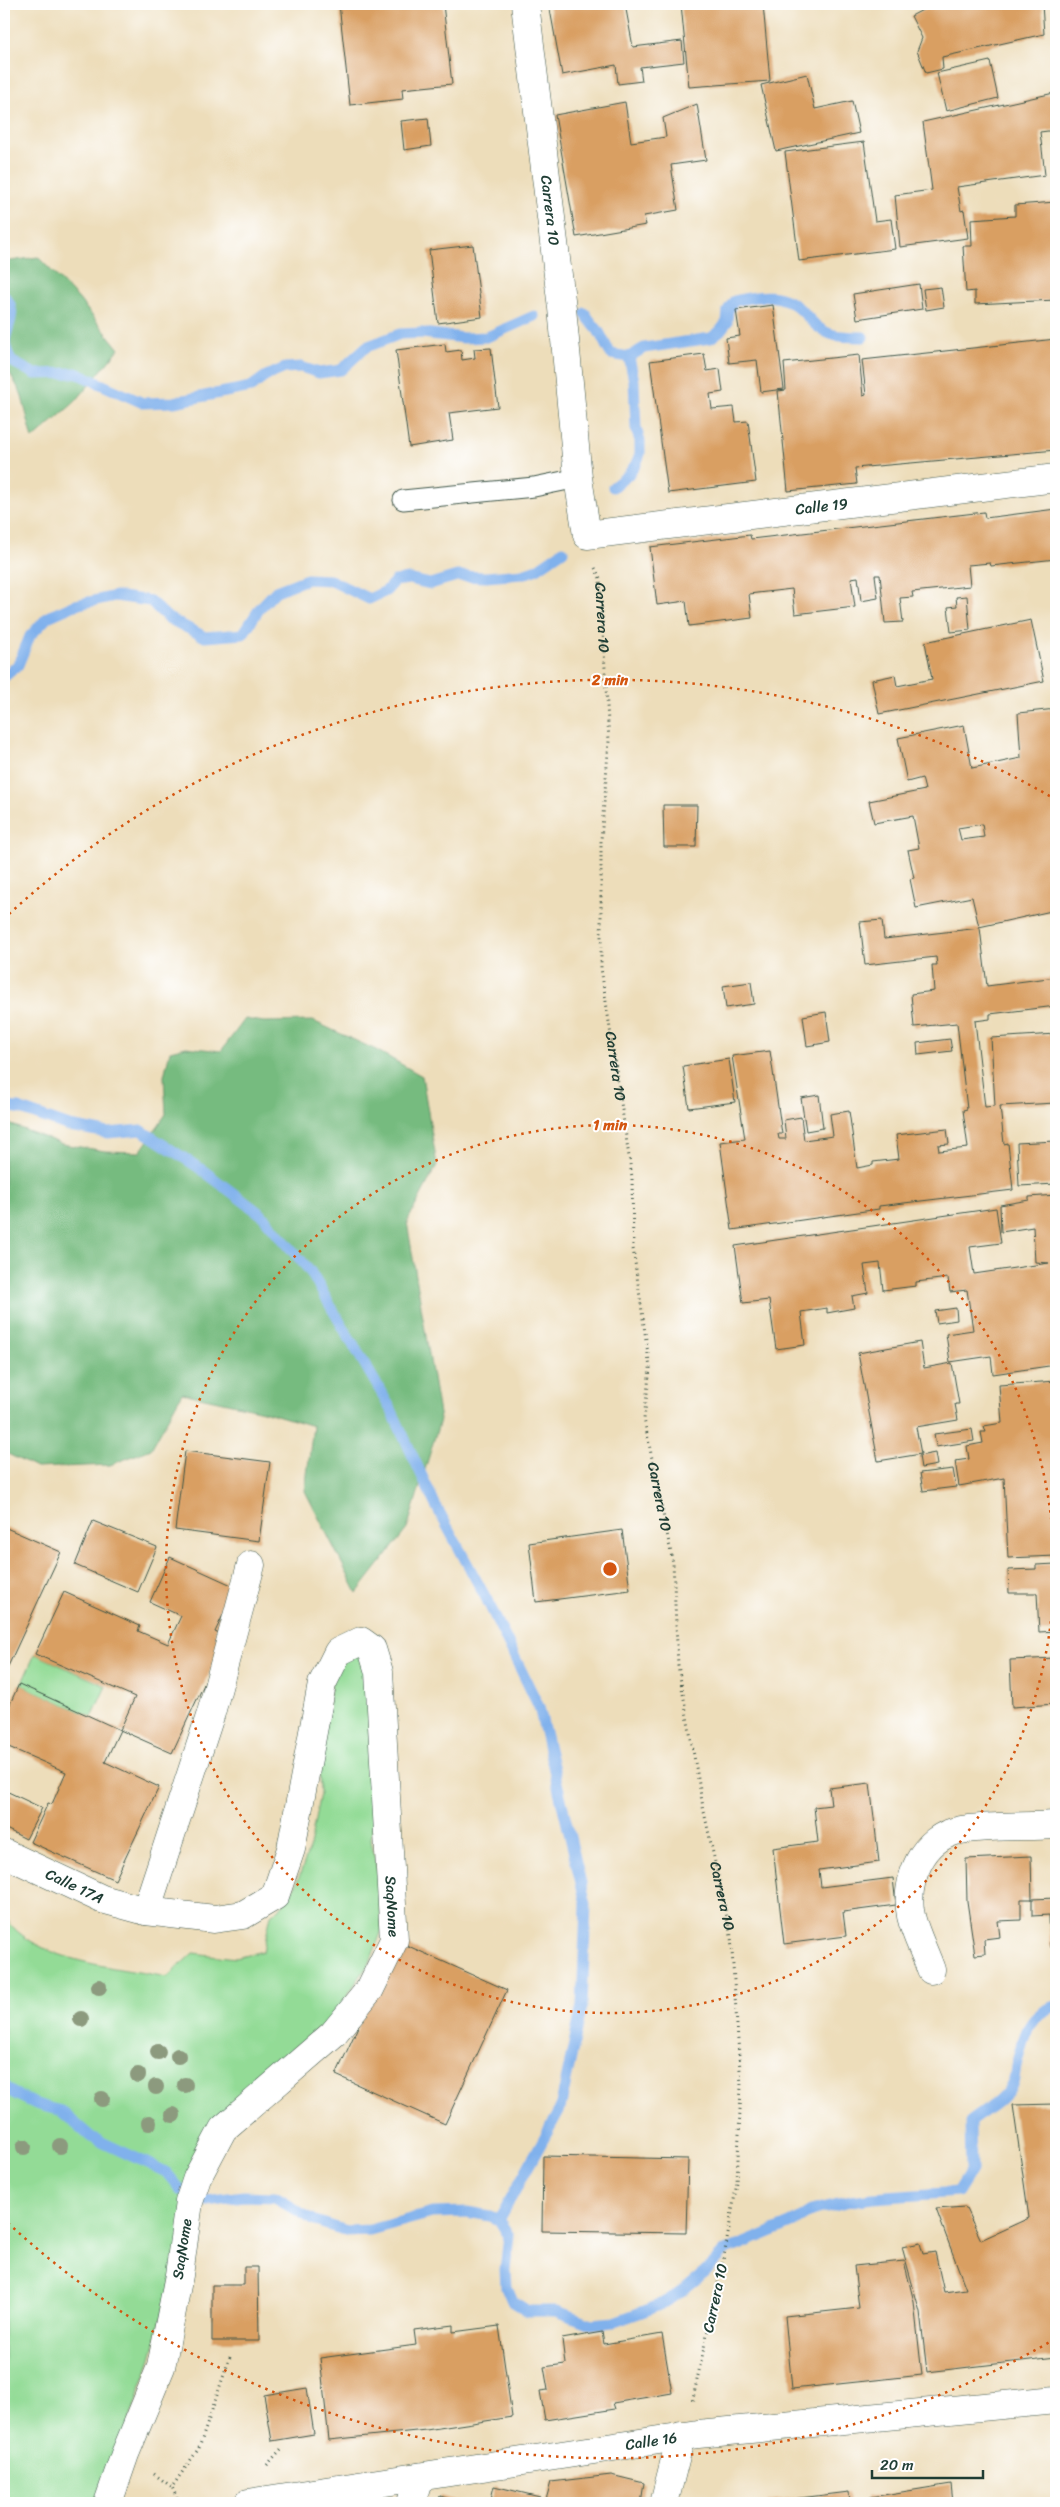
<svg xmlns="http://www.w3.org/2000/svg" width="1060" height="2507" font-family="Sriracha,sans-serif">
	<rect width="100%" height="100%" fill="#fff"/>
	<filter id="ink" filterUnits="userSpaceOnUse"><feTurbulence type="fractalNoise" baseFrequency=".02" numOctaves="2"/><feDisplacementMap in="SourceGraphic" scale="10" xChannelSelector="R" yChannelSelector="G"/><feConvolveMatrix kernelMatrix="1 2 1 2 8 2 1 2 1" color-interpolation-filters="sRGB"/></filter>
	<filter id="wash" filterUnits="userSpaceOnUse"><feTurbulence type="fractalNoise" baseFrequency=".0096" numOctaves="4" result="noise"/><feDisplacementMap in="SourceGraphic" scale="20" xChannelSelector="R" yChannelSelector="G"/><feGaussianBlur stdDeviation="1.12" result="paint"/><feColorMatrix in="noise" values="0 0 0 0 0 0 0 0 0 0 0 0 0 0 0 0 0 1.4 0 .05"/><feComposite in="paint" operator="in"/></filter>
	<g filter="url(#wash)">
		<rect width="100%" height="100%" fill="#edddba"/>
		<g fill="#93db96" stroke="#598c65">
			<polygon points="35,1654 106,1686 92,1717 21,1685"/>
			<path d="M350,1656l15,1 10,146 -4,37 7,35 4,55 -12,32 -39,57 -52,40 -70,74 -58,225 -50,145h-97v-587c31,47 113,51 163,61l26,-24 43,5 27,-7 8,-36 11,-9 15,-23 13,-37 10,-53 -1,-31 15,-92z"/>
		</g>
		<g fill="#76bb7f" stroke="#4a7c5a">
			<polygon points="38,257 78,298 119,349 75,402 33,439 21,393 4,363 4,262"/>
			<polygon points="245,1019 264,1022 313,1021 376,1050 422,1076 437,1165 407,1222 440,1420 407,1529 357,1593 305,1491 313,1426 263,1411 182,1393 151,1449 110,1465 36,1468 4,1452 4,1122 62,1144 105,1151 140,1152 166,1114 164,1076 170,1051 186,1047 221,1051"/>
		</g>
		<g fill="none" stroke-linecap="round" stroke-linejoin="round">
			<g stroke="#80b1ec" stroke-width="11">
				<path d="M4,296c16,16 2,30 1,46 0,5 4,14 6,19l24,13 41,-1 67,30 31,-1 77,-15 15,-11 19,-8 16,-1 18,6 22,-3 25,-23 34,-13 22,-1 42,5 23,-1 47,-21"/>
				<path d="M585,313c4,7 7,10 12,16 3,3 9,18 14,25l18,3 15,-9 67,-10 9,-7 7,-9 1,-12 6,-9c25,-6 48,-10 68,10 9,9 14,17 26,22 10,5 24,3 35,4"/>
				<polyline points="613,487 628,475 636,464 640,454 640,441 636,428 634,381 629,357"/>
				<polyline points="4,677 18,665 30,636 48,617 75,605 115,596 150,601 168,618 205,637 243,634 260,608 276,591 307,579 330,580 369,599 386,591 395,581 409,579 430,584 457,576 486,577 523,574 537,569 563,551"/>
				<polyline points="4,1107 18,1108 69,1126 108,1133 141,1130 201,1169 262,1215 310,1271 391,1409 435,1504 487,1600 539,1707 586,1904 582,2006 560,2109 499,2220"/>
				<path d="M4,2085l9,8 23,11 25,7 30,26 75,35 14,17 27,12 36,-5 32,1 40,24 32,10 23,-1 62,-17 35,-1 23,4 9,4 10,16 -4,34 1,17 6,14 16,10h29l34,13 23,-2 44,-16 20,-12 26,-21 21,-22 67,-28 19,-12 39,-10 23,-3 85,-6 13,-21 -1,-49c15,-12 33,-20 42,-38 3,-5 3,-12 4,-18 7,-27 11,-52 40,-60"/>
			</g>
		</g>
		<g id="blocks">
			<g fill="#d99f62" fill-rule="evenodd">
				<polygon points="339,4 443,4 452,84 402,89 403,99 350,105"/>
				<polygon points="549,4 625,4 633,47 682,41 684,62 640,67 642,81 618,84 616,65 562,75"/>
				<polygon points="643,4 672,4 672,5 644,7"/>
				<polygon points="681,4 763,4 770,81 689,87"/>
				<polygon points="934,4 1042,4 1044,34 942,57 943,69 926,73 917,51 922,38 911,16"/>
				<polygon points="990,61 998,98 946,111 937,73"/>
				<polygon points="807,74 815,109 852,101 859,133 776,151 761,85"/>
				<polygon points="1054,93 1056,130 1040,132 1045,175 957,187 961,211 964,210 968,238 900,247 895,195 932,190 923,122"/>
				<polygon points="625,102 631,142 666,137 663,118 697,104 706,160 671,165 678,210 644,216 646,225 576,237 555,115"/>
				<polygon points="428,118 431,146 404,150 401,121"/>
				<polygon points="864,142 875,221 891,219 895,249 799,261 785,152"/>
				<polygon points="1056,202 1056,300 975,304 975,291 966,292 963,246 972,246 971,219 1015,216 1015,205"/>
				<polygon points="473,245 482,317 438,323 429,250"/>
				<polygon points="919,284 922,309 857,319 853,294"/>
				<polygon points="941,287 944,307 926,310 923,289"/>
				<polygon points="773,305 784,389 761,392 757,360 729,363 726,338 740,336 736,310"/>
				<polygon points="1056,339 1056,450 855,468 857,484 788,491 778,391 786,390 784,363 859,355 863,396 866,395 862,360"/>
				<polygon points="445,344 446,352 461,350 462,360 475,358 474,349 491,348 498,407 449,413 453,440 409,447 396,350"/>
				<polygon points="704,354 707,371 720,369 723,392 710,394 712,409 734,407 736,422 748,421 756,482 668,493 650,361"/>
				<polygon points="1056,509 1056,559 991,566 990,563 968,565 970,586 912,592 913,597 900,598 903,622 885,623 880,575 875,575 878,598 861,601 858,577 851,578 855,607 795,614 792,589 757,593 749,594 752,618 689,626 686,601 657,605 650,547 750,535 751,539 984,512 985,518"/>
				<polygon points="967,596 970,630 951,632 948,607 957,606 956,597"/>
				<polygon points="1031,620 1044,681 879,714 872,680 895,675 897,686 932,679 925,642"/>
				<path d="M1056,709v201l-77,17 -7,-30 -56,11 -6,-29 4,-1 -6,-28 11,-2 -6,-32 -39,7 -5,-22 56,-11 -3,-12 -15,4 -9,-44 66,-13 8,43 49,-10 -3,-45zM982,824l2,13 -23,3 -3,-12z"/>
				<polygon points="663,805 697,805 696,847 664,847"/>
				<polygon points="882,920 884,939 980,928 987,986 1056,977 1056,1006 990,1014 990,1019 975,1021 985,1107 995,1106 991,1038 1056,1034 1056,1103 1000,1106 1004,1144 1008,1143 1013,1190 879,1206 879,1209 732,1230 720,1142 745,1139 732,1056 770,1051 782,1134 778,1134 779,1139 786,1139 784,1120 801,1117 804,1140 833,1136 830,1114 849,1111 857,1168 873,1165 873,1162 899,1159 896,1135 947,1129 949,1144 938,1145 939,1151 968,1148 963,1110 967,1109 957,1023 914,1027 911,994 934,991 932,965 937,965 936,957 865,965 860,922"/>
				<polygon points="751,982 754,1004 726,1008 723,986"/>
				<polygon points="826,1012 830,1042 807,1046 803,1016"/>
				<polygon points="950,1039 952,1051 918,1055 917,1043"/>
				<polygon points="729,1059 735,1102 689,1108 683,1066"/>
				<polygon points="819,1095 823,1128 806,1131 801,1098"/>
				<polygon points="1056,1141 1056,1184 1019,1186 1017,1143"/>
				<polygon points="1056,1195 1056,1365 993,1374 991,1356 950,1362 946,1334 973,1330 967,1290 950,1292 948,1278 916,1282 916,1286 883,1290 880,1263 864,1265 868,1293 852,1296 854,1308 827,1313 827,1308 801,1312 805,1345 776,1349 769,1300 743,1303 735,1246 996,1208 1001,1243 970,1247 974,1274 1049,1263 1035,1262 1033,1227 1001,1232 1000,1205 1029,1200 1029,1197"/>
				<polygon points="956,1308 957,1320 937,1323 935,1311"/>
				<polygon points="920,1342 924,1368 952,1363 959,1404 955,1404 958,1420 916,1427 921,1454 878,1461 858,1353"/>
				<polygon points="1056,1381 1056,1556 1008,1558 1004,1478 959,1486 955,1461 969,1459 967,1446 983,1443 981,1432 986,1432 984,1426 1002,1423 999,1385"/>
				<polygon points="972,1429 974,1441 936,1447 934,1434"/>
				<polygon points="185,1451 270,1462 259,1541 175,1530"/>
				<polygon points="935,1453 937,1465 921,1468 919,1456"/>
				<polygon points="953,1469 956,1487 923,1491 920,1473"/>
				<polygon points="93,1521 157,1547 138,1592 75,1565"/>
				<polygon points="4,1527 61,1552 4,1675"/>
				<polygon points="622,1530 630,1590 536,1602 529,1543"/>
				<polygon points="170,1557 236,1587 215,1632 226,1637 172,1753 120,1730 135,1697 35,1654 64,1592 140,1626 138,1631 168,1644 181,1616 150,1602"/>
				<polygon points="1056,1564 1056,1631 1039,1632 1037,1593 1009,1593 1008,1570 1036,1569 1036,1565"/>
				<polygon points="1056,1658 1056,1704 1012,1707 1010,1660"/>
				<polygon points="19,1684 120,1730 105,1762 159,1787 115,1880 30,1842 48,1803 52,1804 66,1772 4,1745 4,1717"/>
				<polygon points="870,1783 879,1862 819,1870 821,1887 893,1878 896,1905 843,1912 846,1936 784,1944 773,1848 818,1842 814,1807 831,1805 829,1788"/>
				<polygon points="4,1790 42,1808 26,1839 4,1828"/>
				<polygon points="1031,1856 1032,1899 1056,1898 1056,1947 1050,1947 1049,1915 1032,1916 1032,1899 1021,1899 1021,1920 998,1921 1000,1937 984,1939 985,1954 975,1955 967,1901 966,1859"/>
				<polygon points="397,1941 507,1990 445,2124 336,2075"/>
				<polygon points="1056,2104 1056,2357 927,2372 920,2312 902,2247 920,2243 923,2254 935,2252 944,2292 966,2289 936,2209 965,2207 981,2240 1029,2218 1013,2105"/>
				<polygon points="543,2156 688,2159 686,2233 542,2231"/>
				<polygon points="904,2261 914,2302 922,2375 792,2389 785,2316 859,2308 854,2266"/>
				<polygon points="244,2267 258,2267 259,2341 212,2341 212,2285 244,2285"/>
				<polygon points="453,2325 453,2332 499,2326 512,2417 426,2430 329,2440 320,2358 416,2345 414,2330"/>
				<polygon points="602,2332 604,2344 662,2334 672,2393 613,2403 615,2409 545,2420 540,2391 548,2390 544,2367 565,2364 562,2339"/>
				<polygon points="307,2388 314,2434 272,2441 264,2395"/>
				<polygon points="611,2475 644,2483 641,2503 545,2503 551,2482"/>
				<polygon points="951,2484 953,2503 866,2503 865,2498"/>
				<polygon points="494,2486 540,2497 538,2503 490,2503"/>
				<polygon points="849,2492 850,2503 767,2503 767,2502"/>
				<polygon points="440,2496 463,2503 438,2503"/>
			</g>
		</g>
	</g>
	<g filter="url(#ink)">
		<use href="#blocks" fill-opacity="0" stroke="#3e5548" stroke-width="1"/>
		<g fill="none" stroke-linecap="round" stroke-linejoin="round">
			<defs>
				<polyline id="service" points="403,500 534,487 578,478"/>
				<g id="minor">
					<path id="s2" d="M525,4l37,304 16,170 9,57 469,-57"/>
					<path id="s3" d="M4,1853l98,46 44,12 68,8 29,-4 32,-19 16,-47 31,-165 16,-32 23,-11 11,8 7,23 15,268 -24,49 -37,45 -110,95 -26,49 -8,24 -10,73 -18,92 -36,87 -17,49"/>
					<polyline points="146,1911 211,1713 251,1565"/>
					<path d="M931,1970c-6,-18 -16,-36 -20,-54 -7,-35 11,-80 50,-86 31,-5 64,-3 95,-5"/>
					<path id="s4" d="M248,2503l450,-69 358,-34"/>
					<polyline points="411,2503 419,2477"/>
					<polyline points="664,2503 681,2436"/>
				</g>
			</defs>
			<use href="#service" stroke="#3e5548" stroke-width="21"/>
			<use href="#minor" stroke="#3e5548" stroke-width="29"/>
			<g stroke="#3e5548" stroke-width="3" stroke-dasharray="1 4" stroke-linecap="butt">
				<path id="s1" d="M595,568l5,10 9,163 -8,99v128l31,209 1,71 17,120 -6,51 29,144 5,102 25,142 28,129 10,149 -4,98 -12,68 -33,152"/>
				<polyline points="267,2465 283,2447"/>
				<polyline points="154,2474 172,2487"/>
				<polyline points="179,2503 172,2487 199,2448 231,2354"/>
			</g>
			<use href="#service" stroke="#fff" stroke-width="19"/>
			<use href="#minor" stroke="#fff" stroke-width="28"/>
		</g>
		<g fill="#8c9a7e">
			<circle cx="99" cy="1987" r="8"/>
			<circle cx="81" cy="2019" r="8"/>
			<circle cx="158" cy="2052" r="8"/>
			<circle cx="178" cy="2056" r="8"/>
			<circle cx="138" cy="2075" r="8"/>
			<circle cx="185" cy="2085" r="8"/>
			<circle cx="156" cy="2087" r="8"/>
			<circle cx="102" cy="2099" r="8"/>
			<circle cx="173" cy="2115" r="8"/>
			<circle cx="149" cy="2123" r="8"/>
			<circle cx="60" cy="2146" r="8"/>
			<circle cx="24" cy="2147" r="8"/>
		</g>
	</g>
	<g fill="none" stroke="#d45610" stroke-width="2.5" stroke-dasharray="2.5 5">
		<circle cx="610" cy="1569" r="444"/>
		<path d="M1055 2339A889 889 0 0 1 9 2224M9 914A889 889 0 0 1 1055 799"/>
	</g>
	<g text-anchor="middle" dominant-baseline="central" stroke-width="4" stroke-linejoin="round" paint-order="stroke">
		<g font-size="15" fill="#1f3d34" stroke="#fff">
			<text stroke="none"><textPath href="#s2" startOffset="208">Carrera 10</textPath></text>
			<text stroke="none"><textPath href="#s2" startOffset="771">Calle 19</textPath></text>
			<text stroke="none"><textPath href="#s1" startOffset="51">Carrera 10</textPath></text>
			<text stroke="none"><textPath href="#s1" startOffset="501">Carrera 10</textPath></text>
			<text stroke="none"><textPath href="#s1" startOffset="936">Carrera 10</textPath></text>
			<text stroke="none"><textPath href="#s3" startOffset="78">Calle 17A</textPath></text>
			<text stroke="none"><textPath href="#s1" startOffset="1341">Carrera 10</textPath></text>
			<text stroke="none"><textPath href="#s3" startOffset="840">SaqNome</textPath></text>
			<text transform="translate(182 2249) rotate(-81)">SaqNome</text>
			<text transform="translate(715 2298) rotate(-78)">Carrera 10</text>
			<text stroke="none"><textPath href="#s4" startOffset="408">Calle 16</textPath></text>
		</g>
	</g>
	<circle cx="610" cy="1569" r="8" fill="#d45610" stroke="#fff" stroke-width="2.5"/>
	<g font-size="15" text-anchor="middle" font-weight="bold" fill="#d45610" stroke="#fff" stroke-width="4" stroke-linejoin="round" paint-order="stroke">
		<text x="610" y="685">2 min</text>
		<text x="610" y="1130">1 min</text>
	</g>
	<rect width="1060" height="2507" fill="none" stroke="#fff" stroke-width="20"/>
	<path d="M872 2470v8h111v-8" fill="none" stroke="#1f3d34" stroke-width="2.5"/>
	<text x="880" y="2470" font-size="15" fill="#1f3d34" stroke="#ffffff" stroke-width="4" paint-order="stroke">20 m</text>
</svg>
